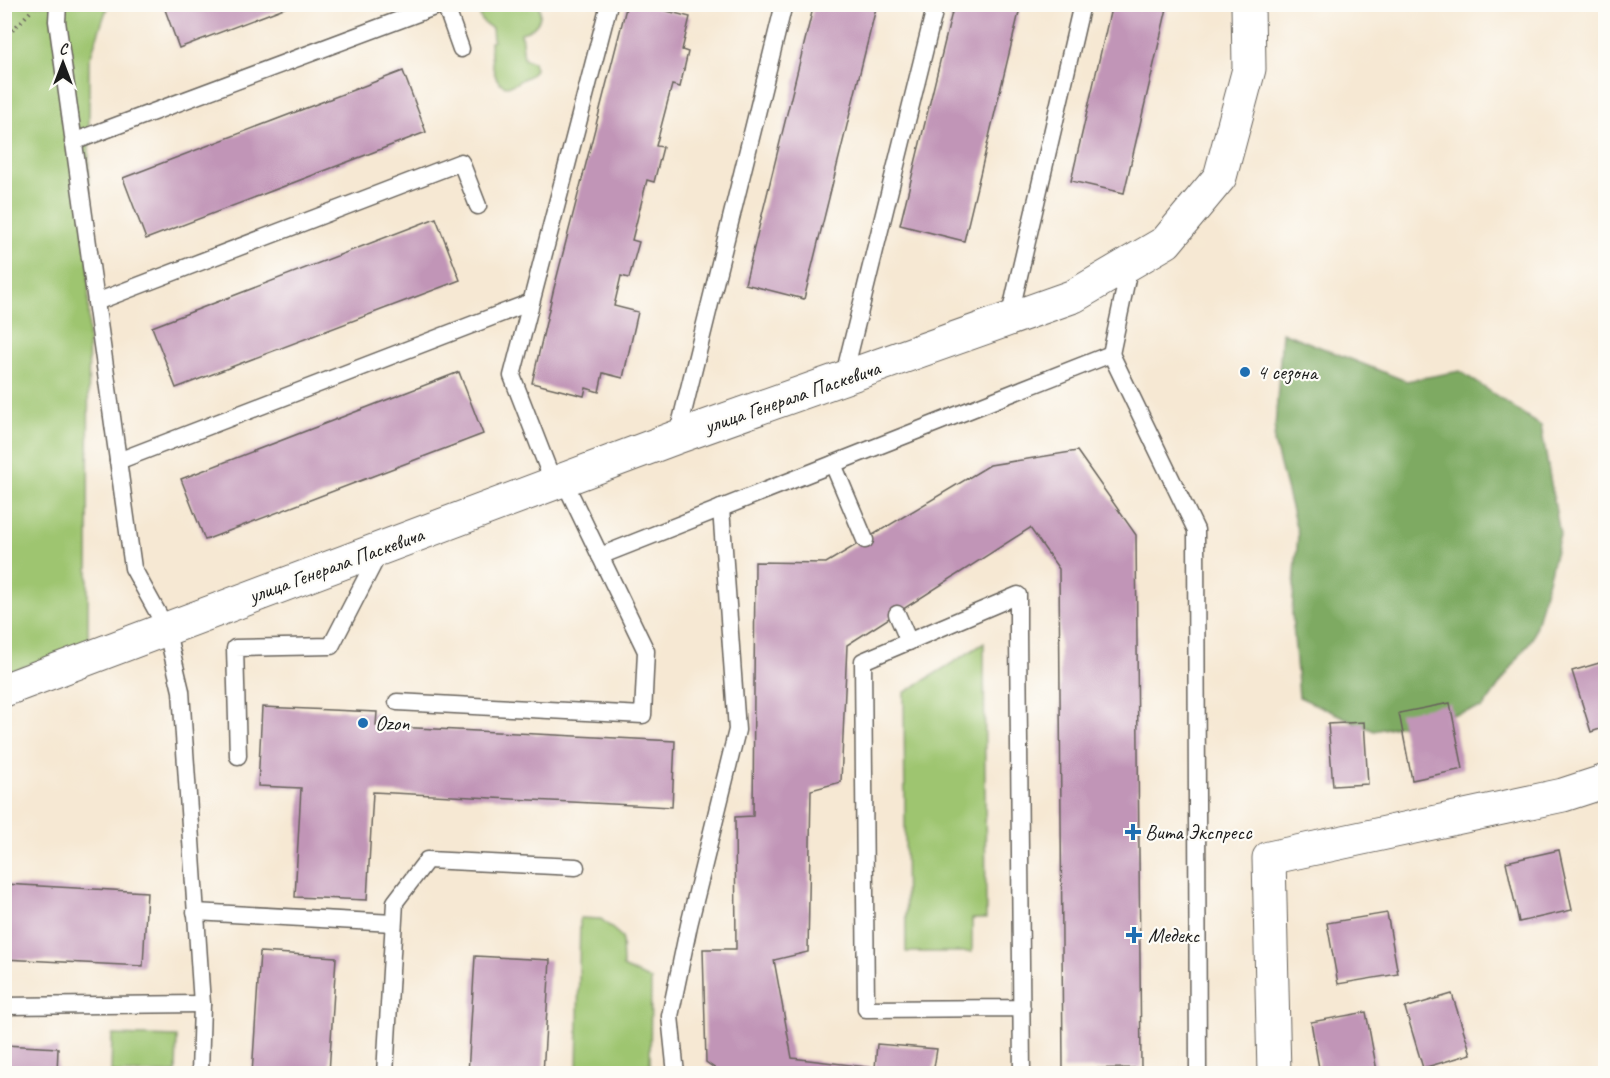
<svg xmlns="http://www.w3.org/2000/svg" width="1610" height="1078" font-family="Caveat,sans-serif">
	<rect width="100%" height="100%" fill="#fdfcf7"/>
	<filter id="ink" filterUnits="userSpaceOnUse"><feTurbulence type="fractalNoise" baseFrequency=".0167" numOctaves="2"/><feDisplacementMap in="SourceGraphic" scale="12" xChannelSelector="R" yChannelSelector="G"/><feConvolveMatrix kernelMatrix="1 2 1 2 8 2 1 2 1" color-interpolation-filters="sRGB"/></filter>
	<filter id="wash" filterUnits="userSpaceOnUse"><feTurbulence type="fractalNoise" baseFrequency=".008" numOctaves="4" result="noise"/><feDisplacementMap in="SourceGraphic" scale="24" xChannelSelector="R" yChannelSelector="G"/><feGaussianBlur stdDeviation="1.35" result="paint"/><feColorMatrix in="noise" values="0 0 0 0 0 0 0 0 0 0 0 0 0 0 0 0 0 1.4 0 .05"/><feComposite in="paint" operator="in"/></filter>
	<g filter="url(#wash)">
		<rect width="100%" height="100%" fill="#f6e8d3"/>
		<g fill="#9ec570" stroke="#5d7046" stroke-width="1.5">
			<path d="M481,4l58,1c4,15 -3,25 -18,28l3,26 9,3 2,7c-3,7 -7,7 -14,11 -28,21 -30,-20 -31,-38l3,-1 -1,-13c-11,-5 -15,-11 -11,-24z"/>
			<polygon points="5,5 108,5 89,61 88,643 5,674"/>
			<polygon points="984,643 986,919 972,919 972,952 906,952 904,693"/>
			<polygon points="580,918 601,919 622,937 623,967 651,980 650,1073 577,1073"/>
			<polygon points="112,1035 177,1037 176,1073 111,1073"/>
		</g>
		<polygon fill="#7eaa62" stroke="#4d633f" stroke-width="1.5" points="1282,332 1406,381 1460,371 1541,426 1560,535 1533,637 1483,708 1374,731 1299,697 1292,613 1298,534 1274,442"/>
		<g id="blocks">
			<g fill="#c195b7">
				<polygon points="163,4 292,4 292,5 179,48"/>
				<polygon points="627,4 640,4 690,17 682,50 688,52 680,87 672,85 656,146 663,147 654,182 647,180 632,240 639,242 629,278 621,276 614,306 638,312 623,378 603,373 599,392 586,388 584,396 532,383 553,292"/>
				<polygon points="814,4 860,4 876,8 804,299 745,284"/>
				<polygon points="954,4 1021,4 964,241 900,225"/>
				<polygon points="1112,4 1168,4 1124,193 1071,181"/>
				<polygon points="403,71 426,132 146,239 123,178"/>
				<polygon points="436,218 460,280 176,388 152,327"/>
				<polygon points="459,372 483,434 205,540 181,479"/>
				<polygon points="1077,451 1136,535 1141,1068 1063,1069 1059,569 1030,528 847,645 841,782 811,790 808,952 774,960 792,1058 875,1068 877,1044 937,1049 933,1074 723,1074 706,1062 703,949 736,949 735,817 753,816 755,562 826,563 990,465"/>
				<polygon points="1606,661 1606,727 1591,732 1572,671"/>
				<polygon points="1450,703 1463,769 1412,780 1399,713"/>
				<polygon points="262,707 377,712 376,726 675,741 672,807 373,792 367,900 295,897 301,788 258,786"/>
				<polygon points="1364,722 1368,784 1333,786 1328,724"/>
				<polygon points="1559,850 1572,910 1519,922 1506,862"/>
				<polygon points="4,884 147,892 143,966 4,959"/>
				<polygon points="1387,913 1398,974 1338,984 1327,923"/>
				<polygon points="260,952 336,957 329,1074 252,1074"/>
				<polygon points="475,956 550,960 543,1074 468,1074"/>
				<polygon points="1452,994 1471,1054 1423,1068 1405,1008"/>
				<polygon points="1366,1012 1377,1071 1365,1074 1320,1074 1311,1022"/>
				<polygon points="4,1045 58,1048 57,1074 4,1074"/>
			</g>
		</g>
	</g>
	<g filter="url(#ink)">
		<use href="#blocks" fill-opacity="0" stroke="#68635c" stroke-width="1.5"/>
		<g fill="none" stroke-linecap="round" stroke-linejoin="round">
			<defs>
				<g id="lane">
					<polyline points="58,4 57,21 133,568 166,628 181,691 202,1004 200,1074"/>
					<polyline points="445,4 461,49"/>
					<polyline points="73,142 442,4"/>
					<polyline points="96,302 461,162 478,206"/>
					<polyline points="1009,319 1082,4"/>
					<polyline points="1111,354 1130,264"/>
					<polyline points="843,379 936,4"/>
					<polyline points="677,437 784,4"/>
					<polyline points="118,461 531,302"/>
					<polyline points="833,464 865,540"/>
					<polyline points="554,484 512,376 609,4"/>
					<polyline points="600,556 1111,354 1196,530 1198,1074"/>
					<polyline points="897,614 909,642"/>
					<polyline points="397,702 643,715 646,651 564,481"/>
					<polyline points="238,756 235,648 331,646 380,551"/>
					<polyline points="195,912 393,923"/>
					<polyline points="4,1006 202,1004"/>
					<polyline points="1022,1008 866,1009 863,661 1018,595 1018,633 1022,1074"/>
					<polyline points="385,1074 395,902 427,860 576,867"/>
					<polyline points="676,1074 670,1016 689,925 737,730 721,508"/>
				</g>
				<g id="street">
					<polyline points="4,690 677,437 1074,296 1166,242 1220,177 1249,69 1248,4"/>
					<polyline points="1274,1074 1269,858 1563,795 1606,781"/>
				</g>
			</defs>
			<use href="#lane" stroke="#68635c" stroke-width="19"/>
			<use href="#street" stroke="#68635c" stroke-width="35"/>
			<polyline stroke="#68635c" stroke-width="4" stroke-dasharray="1.5 4.5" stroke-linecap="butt" points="4,39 33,9"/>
			<use href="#lane" stroke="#fff" stroke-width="16"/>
			<use href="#street" stroke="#fff" stroke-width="33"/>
		</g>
	</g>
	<g fill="#1f6fb2" stroke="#fdfcf7" stroke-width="2">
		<circle cx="1245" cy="372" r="6"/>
		<circle cx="363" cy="723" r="6"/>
		<path d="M1130 823h6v6h6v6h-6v6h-6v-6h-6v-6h6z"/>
		<path d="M1131 926h6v6h6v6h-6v6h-6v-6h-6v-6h6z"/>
	</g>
	<g text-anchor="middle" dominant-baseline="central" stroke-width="4.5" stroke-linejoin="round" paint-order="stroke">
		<g font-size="21" fill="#1c1c1c" stroke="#fdfcf7" text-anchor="start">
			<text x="1257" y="372">4 сезона</text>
			<text x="375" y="723">Ozon</text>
			<text x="1145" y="832">Вита Экспресс</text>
			<text x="1148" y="935">Медекс</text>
		</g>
		<g font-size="21" fill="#1c1c1c" stroke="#fdfcf7">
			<text transform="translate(792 397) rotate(-19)">улица Генерала Паскевича</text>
			<text transform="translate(336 565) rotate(-20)">улица Генерала Паскевича</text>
		</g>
	</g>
	<rect width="1610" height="1078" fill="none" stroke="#fdfcf7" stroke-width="24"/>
	<g transform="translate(63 63)" stroke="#fdfcf7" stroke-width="4.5" paint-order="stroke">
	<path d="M0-4.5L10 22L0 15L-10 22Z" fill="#1c1c1c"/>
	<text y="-9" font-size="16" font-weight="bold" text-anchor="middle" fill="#1c1c1c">С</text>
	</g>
</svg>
